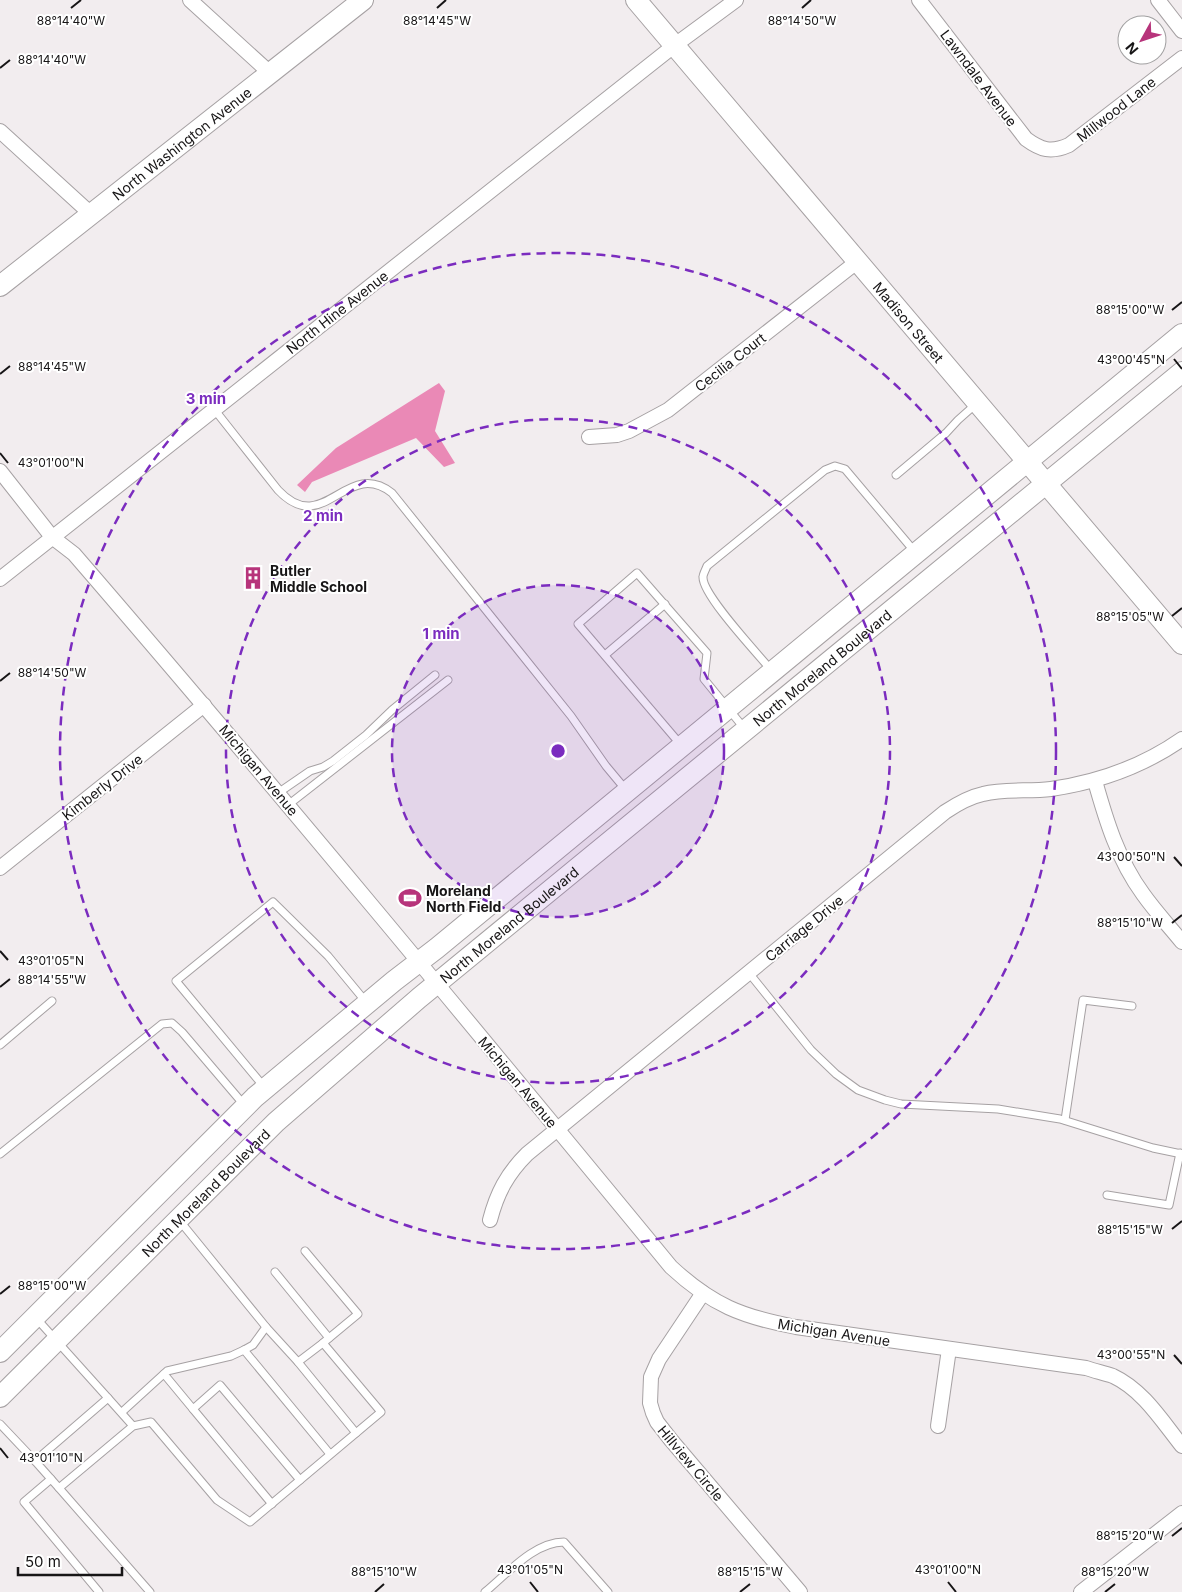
<svg xmlns="http://www.w3.org/2000/svg" width="1182" height="1592" font-family="Inter,sans-serif">
	<rect width="100%" height="100%" fill="#f2edef"/>
	<polygon fill="#ea89b6" points="439,383 445,391 435,431 455,463 444,467 416,438 312,482 305,492 297,485 336,448"/>
	<g fill="none" stroke-linecap="round" stroke-linejoin="round">
		<defs>
			<g id="lane">
				<path d="M214,409l64,81c46,49 68,-33 114,3l179,223 35,50 20,24"/>
				<polyline points="896,475 946,433 958,420 976,404"/>
				<polyline points="605,655 665,604"/>
				<path d="M772,671c-13,-16 -70,-76 -69,-94 0,-3 3,-8 4,-11l118,-96 10,-4 10,3 70,83"/>
				<polyline points="681,745 578,624 637,573 707,653 704,679 744,728"/>
				<polyline points="278,793 310,771 323,767 333,761 366,735 392,710 435,675"/>
				<polyline points="288,805 448,680"/>
				<polyline points="749,973 811,1050 836,1074 858,1090 885,1100 901,1104 998,1109 1060,1119 1153,1148 1182,1154"/>
				<polyline points="0,1045 52,1001"/>
				<polyline points="265,1088 176,981 273,902 328,956 366,1002"/>
				<polyline points="1065,1120 1083,1000 1132,1006"/>
				<polyline points="0,1154 162,1024 172,1023 182,1032 245,1106"/>
				<polyline points="1107,1195 1169,1205 1180,1153"/>
				<polyline points="275,1272 329,1338"/>
				<polyline points="266,1327 298,1362 323,1343"/>
				<polyline points="244,1350 330,1454"/>
				<polyline points="298,1362 356,1433"/>
				<polyline points="164,1374 193,1409 220,1385 300,1480"/>
				<polyline points="108,1398 133,1426"/>
				<polyline points="193,1409 272,1504"/>
				<polyline points="122,1412 167,1371 231,1356 244,1350 253,1345 266,1327 179,1220"/>
				<polyline points="0,1424 35,1461 108,1398 36,1318"/>
				<polyline points="35,1461 59,1488"/>
				<polyline points="51,1479 24,1502 99,1592"/>
				<polyline points="150,1592 59,1488 133,1426 151,1422 217,1500 250,1522 381,1412 323,1343 358,1314 305,1251"/>
				<path d="M485,1592c22,-18 49,-50 79,-50l44,50"/>
			</g>
			<g id="street">
				<polyline points="190,0 270,73"/>
				<path d="M919,0l107,139c15,11 25,14 43,6l113,-87"/>
				<polyline points="1158,0 1182,31"/>
				<polyline points="0,131 91,214"/>
				<polyline points="589,437 617,435 629,431 668,410 858,261"/>
				<path d="M0,471l52,66 22,17c203,235 400,474 597,713 41,38 71,50 125,60l290,41c9,3 18,5 27,8 30,14 49,45 69,70"/>
				<polyline points="0,579 675,45 736,0"/>
				<path d="M1095,781c11,39 23,79 48,113 12,17 26,32 39,48"/>
				<polyline points="0,868 204,705"/>
				<path d="M490,1220c7,-27 17,-46 37,-66l418,-342c12,-8 24,-15 38,-18 22,-6 46,-2 68,-5 48,-7 91,-22 131,-50"/>
				<polyline points="703,1293 659,1359 651,1377 650,1403 653,1413 657,1422 671,1440 800,1592"/>
				<polyline points="938,1426 949,1349"/>
				<polyline points="1081,1592 1182,1513"/>
			</g>
			<g id="secondary">
				<path id="s1" d="M636,0l546,644"/>
				<path id="s2" d="M0,286l363,-286"/>
				<polyline points="0,1352 255,1097 394,981 437,948 1182,334"/>
				<path id="s3" d="M0,1397l276,-275 143,-124 763,-626"/>
			</g>
		</defs>
		<use href="#lane" stroke="#a6a1a3" stroke-width="9"/>
		<use href="#street" stroke="#a6a1a3" stroke-width="16"/>
		<use href="#secondary" stroke="#a6a1a3" stroke-width="22"/>
		<use href="#lane" stroke="#fff" stroke-width="7"/>
		<use href="#street" stroke="#fff" stroke-width="14"/>
		<use href="#secondary" stroke="#fff" stroke-width="20"/>
	</g>
	<path fill="none" stroke="#171516" stroke-width="2" d="M71,8l10,-8M437,8l9,-8M802,8l9,-8M0,68l10,-8M1172,310l10,-8M1174,359l8,10M0,374l10,-8M0,453l8,10M1172,616l10,-8M0,681l10,-8M1174,857l8,9M1172,923l10,-8M0,951l8,9M0,987l10,-8M1172,1229l10,-8M0,1294l10,-8M1174,1355l8,9M0,1448l8,10M1172,1536l10,-8M530,1582l8,10M948,1582l8,10M375,1592l9,-8M740,1592l10,-8M1105,1592l10,-8"/>
	<circle cx="558" cy="751" r="166" fill="#7b2cbf" fill-opacity=".12"/>
	<g fill="none" stroke="#7b2cbf" stroke-width="2.5" stroke-dasharray="9 6">
		<circle cx="558" cy="751" r="166"/>
		<circle cx="558" cy="751" r="332"/>
		<circle cx="558" cy="751" r="498"/>
	</g>
	<defs>
		<symbol id="building-bare" viewBox="-9 -9 18 18"><path d="M-4-6H4V6H1V3H-1V6H-4ZM-2.5-4.3h1.7v1.8h-1.7ZM.8-4.3h1.7v1.8H.8ZM-2.5-1h1.7V.8h-1.7ZM.8-1h1.7V.8H.8Z" fill="#b7347b" stroke="#fff" stroke-width="2.5" paint-order="stroke"/></symbol>
		<symbol id="stadium-bare" viewBox="-9 -9 18 18"><path d="M0-5a6.5 5 0 1 0 0 10a6.5 5 0 1 0 0-10ZM-3.5-1.8h7v3.6h-7Z" fill="#b7347b" stroke="#fff" stroke-width="2.5" paint-order="stroke"/></symbol>
	</defs>
	<g fill-rule="evenodd">
		<use href="#building-bare" x="237" y="562" width="32" height="32"/>
		<use href="#stadium-bare" x="394" y="882" width="32" height="32"/>
	</g>
	<g text-anchor="middle" dominant-baseline="central" stroke-width="4" stroke-linejoin="round" paint-order="stroke">
		<g font-size="14" fill="#171516" stroke="#fff">
			<text transform="translate(979 78) rotate(53)">Lawndale Avenue</text>
			<text transform="translate(1116 109) rotate(-38)">Millwood Lane</text>
			<text stroke="none"><textPath href="#s2" startOffset="231">North Washington Avenue</textPath></text>
			<text transform="translate(337 312) rotate(-38)">North Hine Avenue</text>
			<text stroke="none"><textPath href="#s1" startOffset="422">Madison Street</textPath></text>
			<text transform="translate(730 362) rotate(-38)">Cecilia Court</text>
			<text stroke="none"><textPath href="#s3" startOffset="1100">North Moreland Boulevard</textPath></text>
			<text transform="translate(259 770) rotate(50)">Michigan Avenue</text>
			<text transform="translate(102 787) rotate(-38)">Kimberly Drive</text>
			<text stroke="none"><textPath href="#s3" startOffset="695">North Moreland Boulevard</textPath></text>
			<text transform="translate(804 928) rotate(-39)">Carriage Drive</text>
			<text transform="translate(518 1082) rotate(50)">Michigan Avenue</text>
			<text stroke="none"><textPath href="#s3" startOffset="290">North Moreland Boulevard</textPath></text>
			<text transform="translate(834 1332) rotate(9)">Michigan Avenue</text>
			<text transform="translate(691 1463) rotate(50)">Hillview Circle</text>
		</g>
		<g font-size="14" font-weight="bold" fill="#171516" stroke="#fff" text-anchor="start">
			<text x="270" y="570">Butler<tspan x="270" dy="16">Middle School</tspan></text>
			<text x="426" y="890">Moreland<tspan x="426" dy="16">North Field</tspan></text>
		</g>
	</g>
	<g font-size="12" text-anchor="middle" fill="#171516" stroke="#fff" stroke-width="4" stroke-linejoin="round" paint-order="stroke">
		<text x="71" y="25">88°14'40"W</text>
		<text x="437" y="25">88°14'45"W</text>
		<text x="802" y="25">88°14'50"W</text>
		<text x="52" y="64">88°14'40"W</text>
		<text x="1130" y="314">88°15'00"W</text>
		<text x="1131" y="364">43°00'45"N</text>
		<text x="52" y="371">88°14'45"W</text>
		<text x="51" y="467">43°01'00"N</text>
		<text x="1130" y="621">88°15'05"W</text>
		<text x="52" y="677">88°14'50"W</text>
		<text x="1131" y="861">43°00'50"N</text>
		<text x="1130" y="927">88°15'10"W</text>
		<text x="51" y="965">43°01'05"N</text>
		<text x="52" y="984">88°14'55"W</text>
		<text x="1130" y="1234">88°15'15"W</text>
		<text x="52" y="1290">88°15'00"W</text>
		<text x="1131" y="1359">43°00'55"N</text>
		<text x="51" y="1462">43°01'10"N</text>
		<text x="1130" y="1540">88°15'20"W</text>
		<text x="530" y="1574">43°01'05"N</text>
		<text x="948" y="1574">43°01'00"N</text>
		<text x="384" y="1576">88°15'10"W</text>
		<text x="750" y="1576">88°15'15"W</text>
		<text x="1115" y="1576">88°15'20"W</text>
	</g>
	<circle cx="558" cy="751" r="8" fill="#7b2cbf" stroke="#fff" stroke-width="2.5"/>
	<g font-size="15" text-anchor="middle" font-weight="bold" fill="#7b2cbf" stroke="#fff" stroke-width="4" stroke-linejoin="round" paint-order="stroke">
		<text x="206" y="404">3 min</text>
		<text x="323" y="521">2 min</text>
		<text x="441" y="639">1 min</text>
	</g>
	<g transform="translate(1142 40) rotate(230)"><circle r="24" fill="#ffffff" stroke="#a2a1a2"/>
	<path d="M0-4L9 19L0 12L-9 19Z" fill="#b7347b"/>
	<text y="-8" font-size="14" font-weight="bold" text-anchor="middle" fill="#171516">N</text>
	</g>
	<path d="M18 1567v8h104v-8" fill="none" stroke="#171516" stroke-width="2.5"/>
	<text x="25" y="1567" font-size="15" fill="#171516" stroke="#ffffff" stroke-width="4" paint-order="stroke">50 m</text>
</svg>
